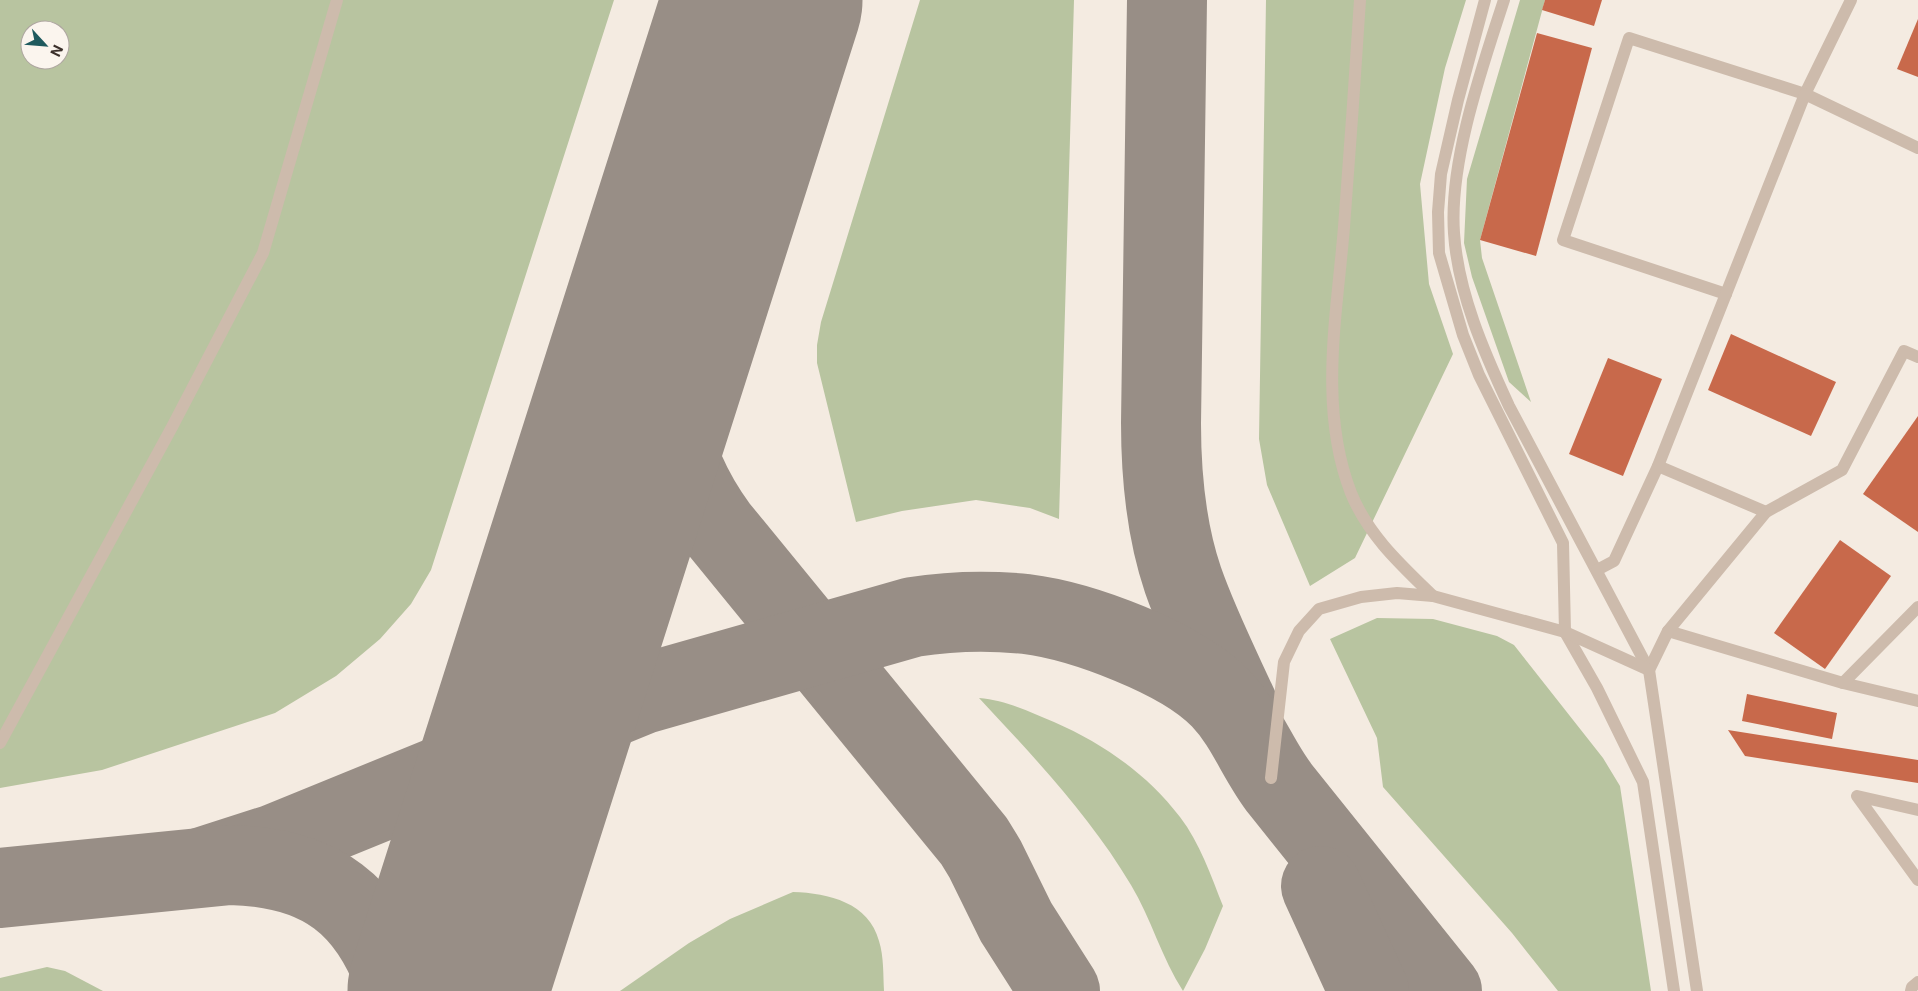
<svg xmlns="http://www.w3.org/2000/svg" width="1918" height="991" font-family="Inter,sans-serif">
	<rect width="100%" height="100%" fill="#f4ebe1"/>
	<g fill="#b8c4a0" fill-rule="evenodd">
		<path d="M0,0h614l-183,570 -20,34 -31,35 -44,37 -61,37 -173,57 -102,18zM30,30h30v30h-30z"/>
		<polygon points="920,0 1074,0 1059,519 1030,508 976,500 902,511 856,522 817,363 817,345 821,322"/>
		<polygon points="1266,0 1466,0 1445,68 1420,184 1429,284 1453,354 1355,558 1310,586 1267,485 1259,439"/>
		<polygon points="1520,0 1545,0 1480,240 1482,258 1531,402 1509,382 1472,277 1464,243 1467,179"/>
		<polygon points="1377,618 1433,619 1497,636 1514,645 1603,758 1620,786 1651,991 1558,991 1512,933 1383,787 1377,738 1330,639"/>
		<path d="M979,698c27,2 50,14 75,24 50,22 93,52 126,95 20,26 31,59 43,89l-18,43 -22,42c-21,-32 -32,-73 -52,-106 -41,-69 -98,-129 -152,-187z"/>
		<path d="M793,892c36,1 76,11 86,49 5,16 4,34 5,50h-264l69,-48 41,-24z"/>
		<polygon points="47,967 65,971 103,991 0,991 0,978"/>
	</g>
	<g fill="none" stroke-linecap="round" stroke-linejoin="round">
		<g stroke="#988e86" stroke-width="80">
			<path d="M1167,0l-6,423c0,53 5,107 22,157 16,46 38,89 58,133"/>
			<path d="M674,279c-21,91 -13,172 44,249l256,313 11,18 31,63 44,69"/>
			<path d="M489,858c22,-54 49,-99 96,-133"/>
			<path d="M203,867l72,-23 368,-150 270,-77c38,-6 75,-7 113,-3 56,7 156,44 195,85 26,27 37,62 60,91 54,67 107,134 161,201"/>
			<polyline points="1321,886 1369,991"/>
			<path d="M0,888l230,-23c91,2 141,40 169,126"/>
		</g>
		<polyline stroke="#988e86" stroke-width="199" points="447,991 763,0"/>
	</g>
	<g fill="#c8694b">
		<polygon points="1545,0 1602,0 1594,26 1542,10"/>
		<polygon points="1918,19 1918,77 1897,69"/>
		<polygon points="1537,33 1592,48 1536,256 1480,240"/>
		<polygon points="1731,334 1836,382 1811,436 1708,390"/>
		<polygon points="1608,358 1662,379 1623,476 1569,454"/>
		<polygon points="1918,416 1918,532 1863,494"/>
		<polygon points="1840,540 1891,576 1825,669 1774,633"/>
		<polygon points="1747,694 1837,713 1832,739 1742,721"/>
		<polygon points="1728,730 1918,760 1918,783 1745,756"/>
	</g>
	<g fill="none" stroke-linecap="round" stroke-linejoin="round">
		<g stroke="#cdbbac" stroke-width="12">
			<path d="M1360,0c-5,76 -10,151 -16,227 -7,87 -26,181 7,266 17,42 50,72 82,103"/>
			<polyline points="1485,0 1458,100 1441,174 1438,212 1439,253 1463,335 1479,375 1563,543 1565,632 1597,688 1643,782 1674,991"/>
			<path d="M1504,0c-22,68 -55,161 -50,233 4,60 30,119 55,173l140,264 48,321"/>
			<polyline points="1726,294 1563,240 1629,38 1805,94 1851,0"/>
			<polyline points="1658,466 1766,512"/>
			<polyline points="1597,570 1614,561 1658,466 1805,94 1918,148"/>
			<polyline points="1668,631 1843,683 1918,701"/>
			<polyline points="1649,670 1668,631 1766,512 1842,470 1904,351 1918,357"/>
			<polyline points="1843,683 1918,607"/>
			<polyline points="0,743 172,427 263,253 337,0"/>
			<polyline points="1271,778 1284,662 1299,631 1319,609 1361,597 1397,593 1433,596 1565,632 1649,670"/>
			<polyline points="1918,810 1857,796 1918,880"/>
			<polyline points="1911,991 1912,987 1918,982"/>
		</g>
	</g>
	<g transform="translate(45 45) rotate(116)"><circle r="24" fill="#fbf5ee" stroke="#aea6a0"/>
	<path d="M0-4L9 19L0 12L-9 19Z" fill="#1f5a5e"/>
	<text y="-8" font-size="14" font-weight="bold" text-anchor="middle" fill="#3b302b">N</text>
	</g>
</svg>
